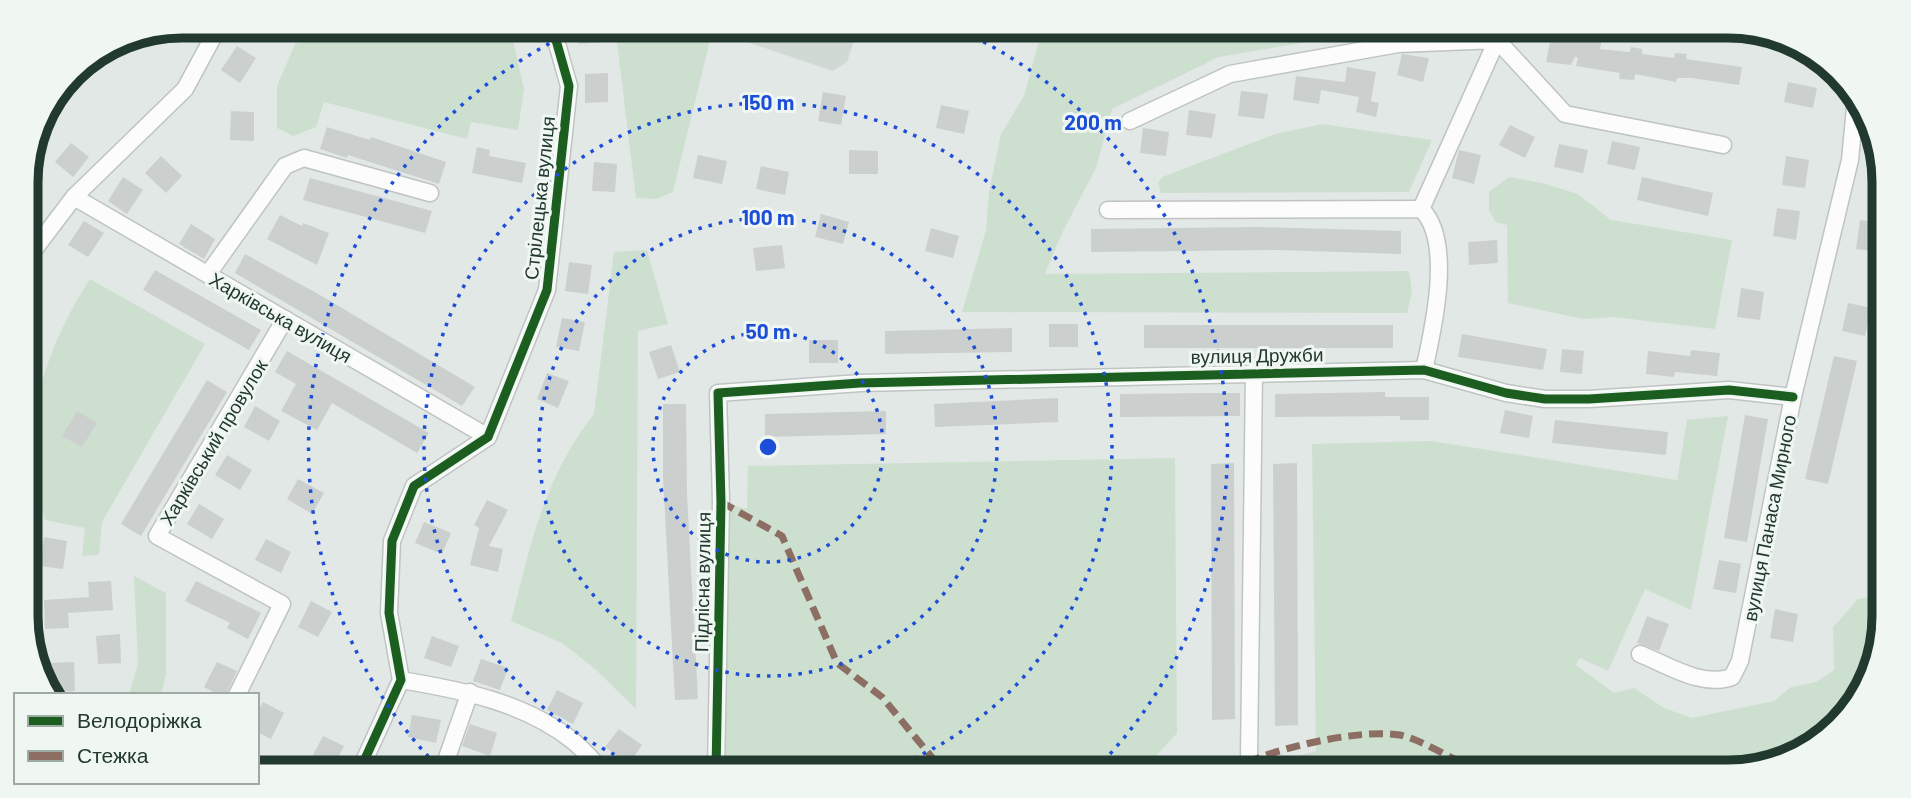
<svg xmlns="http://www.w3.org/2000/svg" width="1911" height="798" font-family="Barlow,sans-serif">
	<rect width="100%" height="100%" fill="#e2e8e5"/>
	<polygon fill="#d1d9d4" points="700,26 859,26 847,62 833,71"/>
	<g fill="#cde0cf">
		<polygon points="358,26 377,26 408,39 513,40 524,89 518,130 471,122 467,139 324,102 316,127 293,136 277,128 277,86 295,44"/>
		<polygon points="615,26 700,26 712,32 673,192 656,199 636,198"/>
		<polygon points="1043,26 1273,26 1318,31 1319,40 1219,57 1112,109 1096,168 1063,231 1045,274 1409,271 1412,292 1407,313 962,312 986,230 989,192 1001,134 1024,96"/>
		<polygon points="1322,124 1432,140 1409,192 1161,193 1158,183 1162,177 1275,134"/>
		<polygon points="1509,177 1542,183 1578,194 1611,220 1732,240 1715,329 1613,317 1583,319 1508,303 1507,225 1496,222 1489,211 1489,192"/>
		<path d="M647,250l21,74 -30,7 -2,378 -42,-41 -32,-25 -51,-22c20,-77 32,-142 83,-207l20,-162z"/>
		<path d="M90,279l115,65 -103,178 -3,33 -17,1 3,-28 -40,-8c-5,-20 -14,-43 -14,-63 -1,-61 26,-128 59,-178z"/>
		<polygon points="1728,416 1691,610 1645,589 1608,671 1580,658 1576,665 1614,693 1634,688 1664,708 1692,718 1774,701 1791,687 1816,682 1834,670 1833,627 1858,599 1885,595 1885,616 1873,675 1816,745 1738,771 1238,772 1316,751 1312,444 1431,441 1677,480 1687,420"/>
		<polygon points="1175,458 1177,733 1151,762 1151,772 719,772 721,502 747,509 748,466"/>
		<polygon points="134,576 166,593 166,675 161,695 129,695 138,664"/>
	</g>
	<g fill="#cbd0ce">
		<polygon points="578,26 602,26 602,42 579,44"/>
		<polygon points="1552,32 1602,39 1600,49 1630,52 1631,47 1642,49 1642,54 1674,58 1675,53 1687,54 1686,59 1742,67 1739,85 1692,78 1677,78 1676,82 1635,74 1634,80 1619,79 1620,73 1576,66 1578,58 1575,57 1571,65 1546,62"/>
		<polygon points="237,46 256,58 240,83 221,70"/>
		<polygon points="1402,54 1429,58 1423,82 1397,75"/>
		<polygon points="1347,67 1376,72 1371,101 1379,103 1376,117 1356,112 1359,97 1321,90 1319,104 1293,100 1296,76 1345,82"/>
		<polygon points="608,73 608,102 585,103 585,74"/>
		<polygon points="1788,82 1817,88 1813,108 1784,102"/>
		<polygon points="1241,91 1268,94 1264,119 1238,116"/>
		<polygon points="823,92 846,96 841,125 818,121"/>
		<polygon points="941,105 969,111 964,134 936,128"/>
		<polygon points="1189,110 1216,114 1212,138 1186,135"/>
		<polygon points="231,111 254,112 254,141 230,140"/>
		<polygon points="1865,117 1870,130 1879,151 1862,148"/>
		<polygon points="1510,125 1535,137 1525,158 1499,145"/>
		<polygon points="327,127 370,140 371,137 446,162 439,184 348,155 347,158 320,149"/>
		<polygon points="1143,128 1169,132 1166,156 1140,153"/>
		<polygon points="1612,141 1640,147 1635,170 1607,164"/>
		<polygon points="71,143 89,157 73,177 55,162"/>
		<polygon points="1559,144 1588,150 1583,173 1554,167"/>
		<polygon points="477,147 490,150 489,156 526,163 522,183 472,173"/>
		<polygon points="849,150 878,151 878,174 849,174"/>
		<polygon points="1459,150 1481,155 1474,184 1452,178"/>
		<polygon points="698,155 727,161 722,184 693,178"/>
		<polygon points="161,156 182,176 166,193 145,173"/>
		<polygon points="1786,156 1809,160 1805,188 1782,185"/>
		<polygon points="594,162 617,164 615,192 592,191"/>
		<polygon points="761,166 789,172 785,195 756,189"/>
		<polygon points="123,177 143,190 127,214 108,201"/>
		<polygon points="1642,177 1713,193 1708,216 1637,200"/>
		<polygon points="310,178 432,211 425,233 303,200"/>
		<polygon points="1777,208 1800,211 1796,240 1773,236"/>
		<polygon points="821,214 849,222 843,244 815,237"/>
		<polygon points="280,215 302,226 303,223 329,233 317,265 267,239"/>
		<polygon points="1860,220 1883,223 1879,252 1856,249"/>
		<polygon points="84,221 104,233 88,257 68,245"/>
		<polygon points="191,224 215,239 204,259 179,244"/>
		<polygon points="1257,227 1401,231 1401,254 1277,250 1091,252 1091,229"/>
		<polygon points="931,228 959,236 953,258 925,251"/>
		<polygon points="1497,240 1498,263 1469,265 1468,242"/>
		<polygon points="782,245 785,268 756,271 753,248"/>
		<polygon points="245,254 320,295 475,387 462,406 235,273"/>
		<polygon points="569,262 592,265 588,294 565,291"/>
		<polygon points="155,270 261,330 249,350 143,290"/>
		<polygon points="1741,288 1764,292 1760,320 1737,317"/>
		<polygon points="1848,303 1871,308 1865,336 1842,331"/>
		<polygon points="562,318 585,322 579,351 556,347"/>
		<rect x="1049" y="324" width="29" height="23"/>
		<rect x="1144" y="325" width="249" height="23"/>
		<polygon points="1012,328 1012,352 885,354 885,331"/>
		<polygon points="1462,334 1547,349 1543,370 1458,357"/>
		<rect x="809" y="340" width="29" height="23"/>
		<polygon points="671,345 680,372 658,379 649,352"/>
		<polygon points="1562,349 1584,351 1582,374 1560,372"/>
		<polygon points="1691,350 1720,353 1717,376 1675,372 1674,377 1646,374 1648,351 1690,356"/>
		<polygon points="287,351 429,433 417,453 332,403 317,430 281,411 296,384 275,372"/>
		<polygon points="1834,356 1857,361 1828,484 1805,479"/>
		<polygon points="547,373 569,381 558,408 537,399"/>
		<polygon points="207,380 227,392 141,536 121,524"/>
		<polygon points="1385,392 1385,397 1429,397 1429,420 1400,420 1400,416 1275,417 1275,394"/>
		<polygon points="1206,393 1240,393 1240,416 1120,417 1120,394"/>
		<polygon points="1058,398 1058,422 935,427 934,404"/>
		<polygon points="663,404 686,404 687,494 698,699 675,700 663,477"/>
		<polygon points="255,406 280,421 269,441 244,427"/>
		<polygon points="1505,410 1533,416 1529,438 1500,433"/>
		<polygon points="77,411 97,423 82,447 62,436"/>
		<polygon points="886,411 886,434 765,437 765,414"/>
		<polygon points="1745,415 1768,419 1747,542 1724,538"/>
		<polygon points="1555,420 1668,432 1666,455 1552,443"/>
		<polygon points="227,455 252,470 240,490 215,475"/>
		<polygon points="1234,463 1235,719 1212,720 1211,464"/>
		<polygon points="1297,463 1298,725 1275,726 1273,464"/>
		<polygon points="298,479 324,493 312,514 287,499"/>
		<polygon points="487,500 508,510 489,546 503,549 498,572 470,565 479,528 474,525"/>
		<polygon points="199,504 224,519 212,539 187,524"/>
		<polygon points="424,522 451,533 442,554 415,543"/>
		<polygon points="44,537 67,541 63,569 40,566"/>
		<polygon points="266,539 291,552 281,573 255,560"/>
		<polygon points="1719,560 1741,564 1736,593 1713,589"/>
		<polygon points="111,581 113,610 68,613 69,628 45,629 44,600 89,597 88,582"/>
		<polygon points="196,581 261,613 248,639 227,628 230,623 185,601"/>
		<polygon points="311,601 332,612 318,637 298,627"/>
		<polygon points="1775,609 1798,614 1793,642 1770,638"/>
		<polygon points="1647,616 1669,624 1659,651 1637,643"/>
		<polygon points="120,634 121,663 98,664 96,636"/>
		<polygon points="432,636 459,646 451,667 424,658"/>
		<polygon points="481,659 508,668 500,690 473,681"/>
		<polygon points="74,662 75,691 52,692 50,663"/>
		<polygon points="217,662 237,671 226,695 219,695 204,687"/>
		<polygon points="557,690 583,703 573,724 547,710"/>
		<polygon points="263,702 284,713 271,739 257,732 257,714"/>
		<polygon points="412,715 441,720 436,743 408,737"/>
		<polygon points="470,724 497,733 490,756 462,746"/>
		<polygon points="619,729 642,745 629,764 605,747"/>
		<polygon points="323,736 344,746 331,772 304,772"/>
	</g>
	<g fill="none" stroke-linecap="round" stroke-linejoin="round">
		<defs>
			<g id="minor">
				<polyline points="1472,26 1497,40 1565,114 1723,145"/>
				<polyline points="1130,121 1230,74 1398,44 1497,40 1421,209"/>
				<polyline points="74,197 488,437"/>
				<path d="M1108,210l313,-1c33,31 12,121 3,161"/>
				<polyline points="27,259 74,197 185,89 219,26"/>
				<polyline points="208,274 285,166 304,158 430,193"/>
				<path d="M1640,654c28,11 62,34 92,23l8,-16 53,-264 57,-237 6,-63"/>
				<path d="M401,680c60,10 123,22 172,61 11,9 21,21 31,31"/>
				<polyline points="237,695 282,604 157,536 285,319"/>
				<polyline points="1249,759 1254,372"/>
				<polyline points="359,772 401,680 389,613 392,541 414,486 488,437 547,290 569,86 552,26"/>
				<polyline points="442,772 470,692"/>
				<polyline points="716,772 721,502 718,393 860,383 1424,370 1506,393 1545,399 1589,399 1729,390 1793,397"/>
			</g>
		</defs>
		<use href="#minor" stroke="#bfc4c2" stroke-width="19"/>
		<use href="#minor" stroke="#fbfcfb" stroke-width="16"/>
		<g stroke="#8d6e63" stroke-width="7" stroke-dasharray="14 7" stroke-linecap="butt">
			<polyline points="721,502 782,536 837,663 882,697 944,772"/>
			<path d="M1228,772c35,-22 131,-44 172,-37 20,4 58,27 78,36"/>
		</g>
		<defs>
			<g id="cycleway">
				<polyline points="359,772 401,680 389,613 392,541 414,486 488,437 547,290 569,86 552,26"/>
				<polyline points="716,772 721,502 718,393 860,383 1424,370 1506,393 1545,399 1589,399 1729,390 1793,397"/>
			</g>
		</defs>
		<use href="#cycleway" stroke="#f0f7f2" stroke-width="13"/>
		<use href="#cycleway" stroke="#1b5e20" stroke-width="9"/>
	</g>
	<g fill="none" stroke="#1d4ed8" stroke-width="3.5" stroke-dasharray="3.5 7">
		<circle cx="768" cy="447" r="115"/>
		<circle cx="768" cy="447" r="229"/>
		<path d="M653 771A344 344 0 1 1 883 771"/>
		<path d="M443 772A459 459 0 0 1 581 28M955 28A459 459 0 0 1 1093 772"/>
	</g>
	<g text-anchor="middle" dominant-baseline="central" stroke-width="6" stroke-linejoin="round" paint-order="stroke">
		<g font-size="19" fill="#22392f" stroke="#f0f7f2">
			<text transform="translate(539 198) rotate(-84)">Стрілецька вулиця</text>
			<text transform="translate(281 317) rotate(30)">Харківська вулиця</text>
			<text transform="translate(1257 355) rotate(-1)">вулиця Дружби</text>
			<text transform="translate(213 442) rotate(-59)">Харківський провулок</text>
			<text transform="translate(1769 518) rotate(-79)">вулиця Панаса Мирного</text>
			<text transform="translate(702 582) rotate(-89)">Підлісна вулиця</text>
		</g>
	</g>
	<path d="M0 0H1911V798H0ZM182 38H1728A144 144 0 0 1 1872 182V616A144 144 0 0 1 1728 760H182A144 144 0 0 1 38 616V182A144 144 0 0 1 182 38Z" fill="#f0f7f2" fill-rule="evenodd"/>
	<path fill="none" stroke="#22392f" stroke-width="9" d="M182 38H1728A144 144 0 0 1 1872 182V616A144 144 0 0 1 1728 760H182A144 144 0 0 1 38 616V182A144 144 0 0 1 182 38Z"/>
	<circle cx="768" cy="447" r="10" fill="#1d4ed8" stroke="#f0f7f2" stroke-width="3.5"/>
	<g font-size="21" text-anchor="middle" font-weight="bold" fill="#1d4ed8" stroke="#f0f7f2" stroke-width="6" stroke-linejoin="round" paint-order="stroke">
		<text x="768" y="110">150 m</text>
		<text x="1093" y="130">200 m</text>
		<text x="768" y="225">100 m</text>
		<text x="768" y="339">50 m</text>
	</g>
	<rect x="14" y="693" width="245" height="91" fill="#f0f7f2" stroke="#9eaba4" stroke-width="2"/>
	<rect x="28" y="716" width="35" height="10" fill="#1b5e20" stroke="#9eaba4" stroke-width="2"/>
	<text x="77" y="728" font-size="21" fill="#22392f">Велодоріжка</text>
	<rect x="28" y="751" width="35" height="10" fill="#8d6e63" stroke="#9eaba4" stroke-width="2"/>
	<text x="77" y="763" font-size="21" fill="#22392f">Стежка</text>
</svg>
